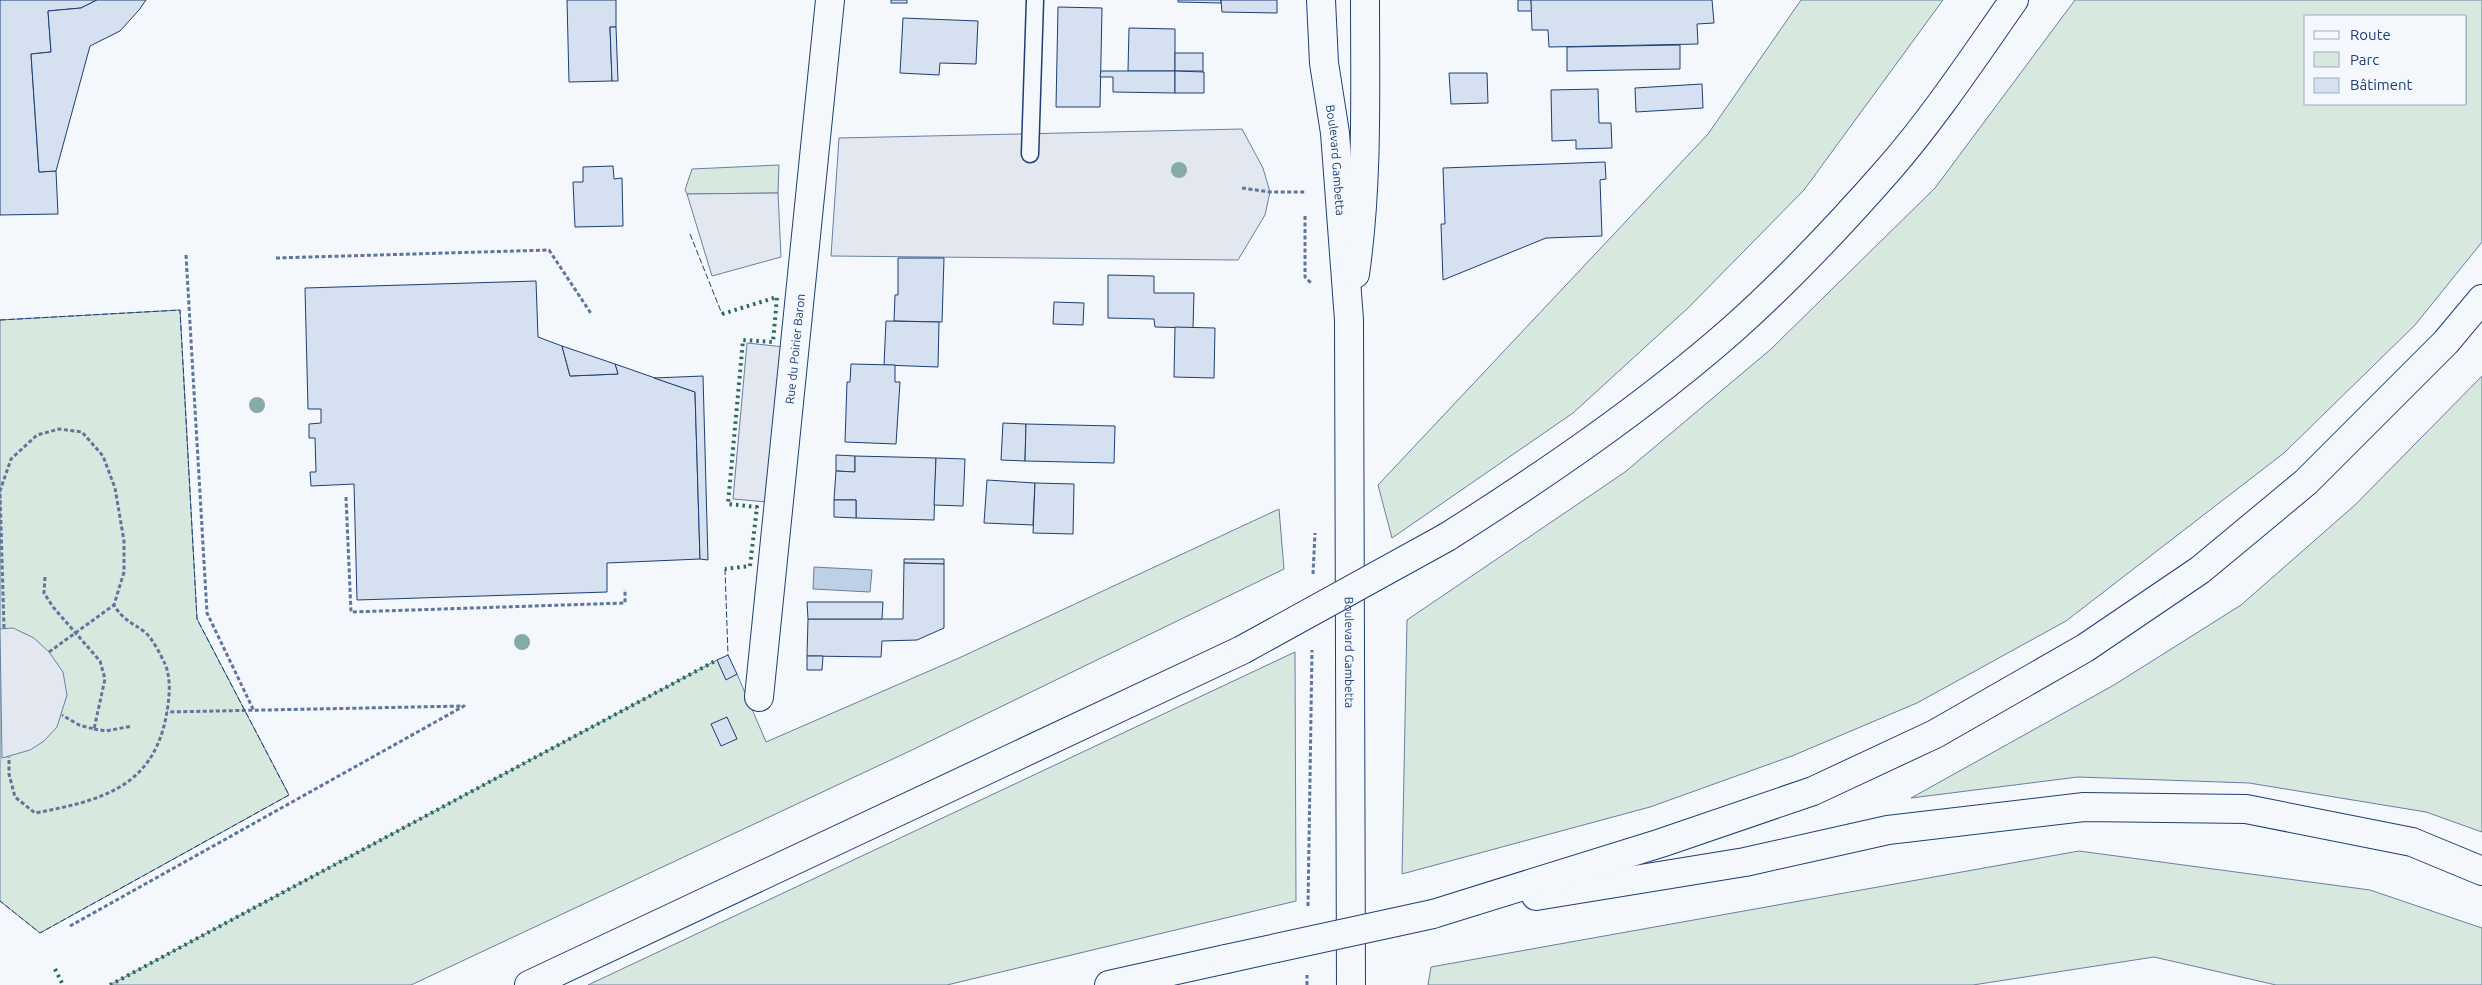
<svg xmlns="http://www.w3.org/2000/svg" width="2482" height="985" font-family="Ubuntu,sans-serif">
	<rect width="100%" height="100%" fill="#f4f7fb"/>
	<g fill="#d7e8df" stroke="#687fa3" fill-rule="evenodd">
		<polygon points="1801,0 1943,0 1804,190 1688,308 1573,413 1392,538 1378,485 1708,134"/>
		<path d="M2075,0h407v242l-67,83 -131,128 -218,168 -149,82 -125,53 -142,51 -248,67 5,-254 218,-148 146,-123 164,-161zM2306,16h160v88h-160z"/>
		<polygon points="779,165 778,193 687,194 685,190 692,169"/>
		<polygon points="180,310 197,619 289,795 40,933 0,901 0,320"/>
		<polygon points="2482,376 2482,832 2426,812 2249,783 2078,777 1911,798 2114,685 2241,605 2355,505"/>
		<polygon points="1279,509 1284,569 912,750 411,985 110,985 717,660 726,679 737,674 766,742 959,658"/>
		<polygon points="1295,652 1296,901 947,985 588,985"/>
		<polygon points="2079,851 2370,890 2482,928 2482,985 2276,985 2154,957 1973,985 1428,985 1431,967"/>
	</g>
	<g fill="#e3e8f0" stroke="#687fa3">
		<polygon points="1242,129 1263,168 1270,192 1265,215 1238,260 831,256 839,138"/>
		<polygon points="778,193 781,257 712,276 687,194"/>
		<polygon points="747,343 794,348 779,503 733,499"/>
		<polygon points="13,628 34,638 49,652 63,672 67,695 57,727 44,741 30,750 2,758 0,629"/>
	</g>
	<polygon fill="#bed0e5" stroke="#687fa3" points="814,567 872,570 870,592 813,589"/>
	<g fill="#d5e0f0" stroke="#1d3f73">
		<polygon points="0,0 97,0 81,8 48,11 51,52 31,54 39,172 56,171 58,214 0,215"/>
		<polygon points="97,0 146,0 139,10 120,31 90,46 56,171 39,172 31,54 51,52 48,11 81,8"/>
		<polygon points="567,0 616,0 616,27 610,27 612,81 569,82"/>
		<rect x="891" y="0" width="16" height="3"/>
		<polygon points="1178,0 1221,0 1221,3 1178,2"/>
		<polygon points="1221,0 1277,0 1277,13 1222,12"/>
		<polygon points="1518,0 1531,0 1532,11 1518,11"/>
		<polygon points="1531,0 1712,0 1714,23 1697,24 1698,44 1549,47 1548,30 1532,30"/>
		<polygon points="1058,7 1102,8 1100,107 1056,107"/>
		<polygon points="903,18 978,21 976,64 940,63 939,75 900,73"/>
		<polygon points="610,27 616,27 618,81 612,81"/>
		<polygon points="1129,28 1175,29 1175,71 1128,71"/>
		<polygon points="1680,45 1680,69 1567,71 1567,47"/>
		<rect x="1175" y="53" width="28" height="18"/>
		<polygon points="1101,71 1175,71 1175,93 1113,92 1113,77 1100,77"/>
		<polygon points="1175,71 1204,72 1204,93 1175,93"/>
		<polygon points="1449,73 1487,73 1488,103 1451,104"/>
		<polygon points="1702,84 1703,108 1636,112 1635,88"/>
		<polygon points="1598,89 1599,123 1611,123 1612,148 1576,149 1576,140 1552,141 1551,90"/>
		<polygon points="1605,162 1606,179 1600,180 1602,236 1546,238 1443,280 1441,224 1445,224 1443,168"/>
		<polygon points="613,166 614,179 622,178 623,226 575,227 573,182 583,182 583,167"/>
		<polygon points="898,258 944,258 942,322 894,321 895,295 898,295"/>
		<polygon points="1108,275 1154,276 1154,293 1194,293 1193,328 1155,327 1154,319 1108,318"/>
		<polygon points="536,281 538,337 562,346 570,376 618,374 615,364 695,392 700,559 607,563 607,592 357,600 354,484 311,486 310,472 316,472 315,438 309,438 309,424 321,423 321,409 308,409 305,288"/>
		<polygon points="1054,302 1084,303 1083,325 1053,324"/>
		<polygon points="886,321 939,322 938,367 884,365"/>
		<polygon points="1175,327 1215,328 1214,378 1174,377"/>
		<polygon points="562,346 615,364 618,374 570,376"/>
		<polygon points="851,364 895,365 895,382 900,382 896,444 845,442 847,382 850,382"/>
		<polygon points="703,376 708,560 700,559 695,392 654,378"/>
		<polygon points="1003,423 1026,424 1025,461 1001,460"/>
		<polygon points="1026,424 1115,426 1114,463 1025,461"/>
		<polygon points="836,455 855,456 855,472 836,471"/>
		<polygon points="855,456 936,458 934,520 856,518 856,500 834,500 836,471 855,472"/>
		<polygon points="936,458 965,459 963,506 934,505"/>
		<polygon points="987,480 1035,483 1033,525 984,523"/>
		<polygon points="1035,483 1074,484 1073,534 1033,533"/>
		<polygon points="834,500 856,500 856,518 834,517"/>
		<polygon points="904,559 944,559 944,564 904,563"/>
		<polygon points="904,563 944,564 944,628 917,640 882,641 881,657 807,656 808,619 903,619"/>
		<polygon points="807,602 883,602 882,619 808,619"/>
		<polygon points="728,655 737,674 726,680 717,660"/>
		<polygon points="807,656 823,656 822,670 807,670"/>
		<polygon points="727,717 737,739 721,746 711,724"/>
	</g>
	<g fill="none" stroke-linecap="round" stroke-linejoin="round">
		<defs>
			<polyline id="lane" points="1030,154 1035,0"/>
			<g id="street">
				<path id="s1" d="M759,697l71,-697"/>
			</g>
			<g id="secondary">
				<path id="s2" d="M1321,0l3,63 11,70 14,187 2,665"/>
				<path d="M1355,274c13,-91 10,-182 10,-274"/>
			</g>
			<g id="highway">
				<path d="M1447,537c99,-63 196,-129 285,-207 55,-49 108,-105 157,-161 46,-53 85,-112 125,-169"/>
				<polyline points="1536,896 1745,862 1888,830 2084,807 2246,809 2412,842 2482,871"/>
				<polyline points="1433,914 1661,843 1813,791 1935,734 2085,648 2200,570 2306,482 2446,342 2482,299"/>
				<polyline points="529,985 1242,650"/>
				<polyline points="1109,985 1226,959"/>
			</g>
		</defs>
		<use href="#lane" stroke="#1d3f73" stroke-width="19"/>
		<use href="#street" stroke="#1d3f73" stroke-width="30"/>
		<use href="#secondary" stroke="#1d3f73" stroke-width="30"/>
		<use href="#highway" stroke="#1d3f73" stroke-width="30"/>
		<g stroke="#5e769c" stroke-width="3" stroke-dasharray="4 2.5" stroke-linecap="butt">
			<polyline points="1242,188 1270,192 1306,192"/>
			<polyline points="1305,216 1305,277 1312,284"/>
			<polyline points="186,255 207,613 254,711"/>
			<polyline points="276,258 549,250 592,315"/>
			<polyline points="346,497 351,612 625,603 625,589"/>
			<polyline points="1313,574 1315,533"/>
			<polyline points="45,577 44,593 53,607 100,661 105,679 94,729 79,725 62,715"/>
			<path d="M4,628l-4,-137 11,-32 26,-24 22,-6 23,3 21,24 12,32 9,53v31l-10,33c9,15 17,17 31,27 7,6 16,23 20,32 7,16 4,37 1,53 -14,72 -68,84 -131,96l-20,-16 -6,-23v-17"/>
			<polyline points="49,652 114,605"/>
			<polyline points="94,729 106,731 132,726"/>
			<polyline points="1308,906 1312,650"/>
			<polyline points="70,926 464,706 167,712"/>
			<polyline points="1307,985 1307,975"/>
		</g>
		<use href="#lane" stroke="#f4f7fb" stroke-width="16"/>
		<use href="#street" stroke="#f4f7fb" stroke-width="28"/>
		<use href="#secondary" stroke="#f4f7fb" stroke-width="28"/>
		<use href="#highway" stroke="#f4f7fb" stroke-width="28"/>
		<defs>
			<g id="highway-bridge">
				<polyline points="1242,650 1447,537"/>
				<polyline points="1226,959 1433,914"/>
			</g>
		</defs>
		<use href="#highway-bridge" stroke="#1d3f73" stroke-width="30" stroke-linecap="butt"/>
		<use href="#highway-bridge" stroke="#f4f7fb" stroke-width="28"/>
		<g stroke="#2c6c60" stroke-width="4" stroke-dasharray="2.5 4" stroke-linecap="butt">
			<polyline points="722,314 777,297 773,342 743,340 728,504 757,507 750,566 725,569"/>
			<polyline points="55,969 63,985"/>
			<polyline points="110,985 717,660"/>
		</g>
		<g stroke="#1d3f73" stroke-width="1" stroke-dasharray="6 2.5" stroke-linecap="butt">
			<polyline points="690,234 722,314"/>
			<polyline points="0,320 180,310 197,619 289,795 40,933 0,901"/>
			<polyline points="725,569 728,655"/>
		</g>
	</g>
	<g fill="#86aba6">
		<circle cx="1179" cy="170" r="8"/>
		<circle cx="257" cy="405" r="8"/>
		<circle cx="522" cy="642" r="8"/>
	</g>
	<g text-anchor="middle" dominant-baseline="central" stroke-width="4" stroke-linejoin="round" paint-order="stroke">
		<g font-size="12" fill="#1d3f73" stroke="#f4f7fb">
			<text stroke="none"><textPath href="#s2" startOffset="161">Boulevard Gambetta</textPath></text>
			<text stroke="none"><textPath href="#s1" startOffset="350">Rue du Poirier Baron</textPath></text>
			<text stroke="none"><textPath href="#s2" startOffset="654">Boulevard Gambetta</textPath></text>
		</g>
	</g>
	<rect x="2304" y="15" width="162" height="90" fill="#f4f7fb" stroke="#9eadc5"/>
	<rect x="2314" y="31" width="25" height="8" fill="#f4f7fb" stroke="#9eadc5"/>
	<text x="2350" y="40" font-size="15" fill="#1d3f73">Route</text>
	<rect x="2314" y="52" width="25" height="15" fill="#d7e8df" stroke="#9eadc5"/>
	<text x="2350" y="65" font-size="15" fill="#1d3f73">Parc</text>
	<rect x="2314" y="78" width="25" height="15" fill="#d5e0f0" stroke="#9eadc5"/>
	<text x="2350" y="90" font-size="15" fill="#1d3f73">Bâtiment</text>
</svg>
